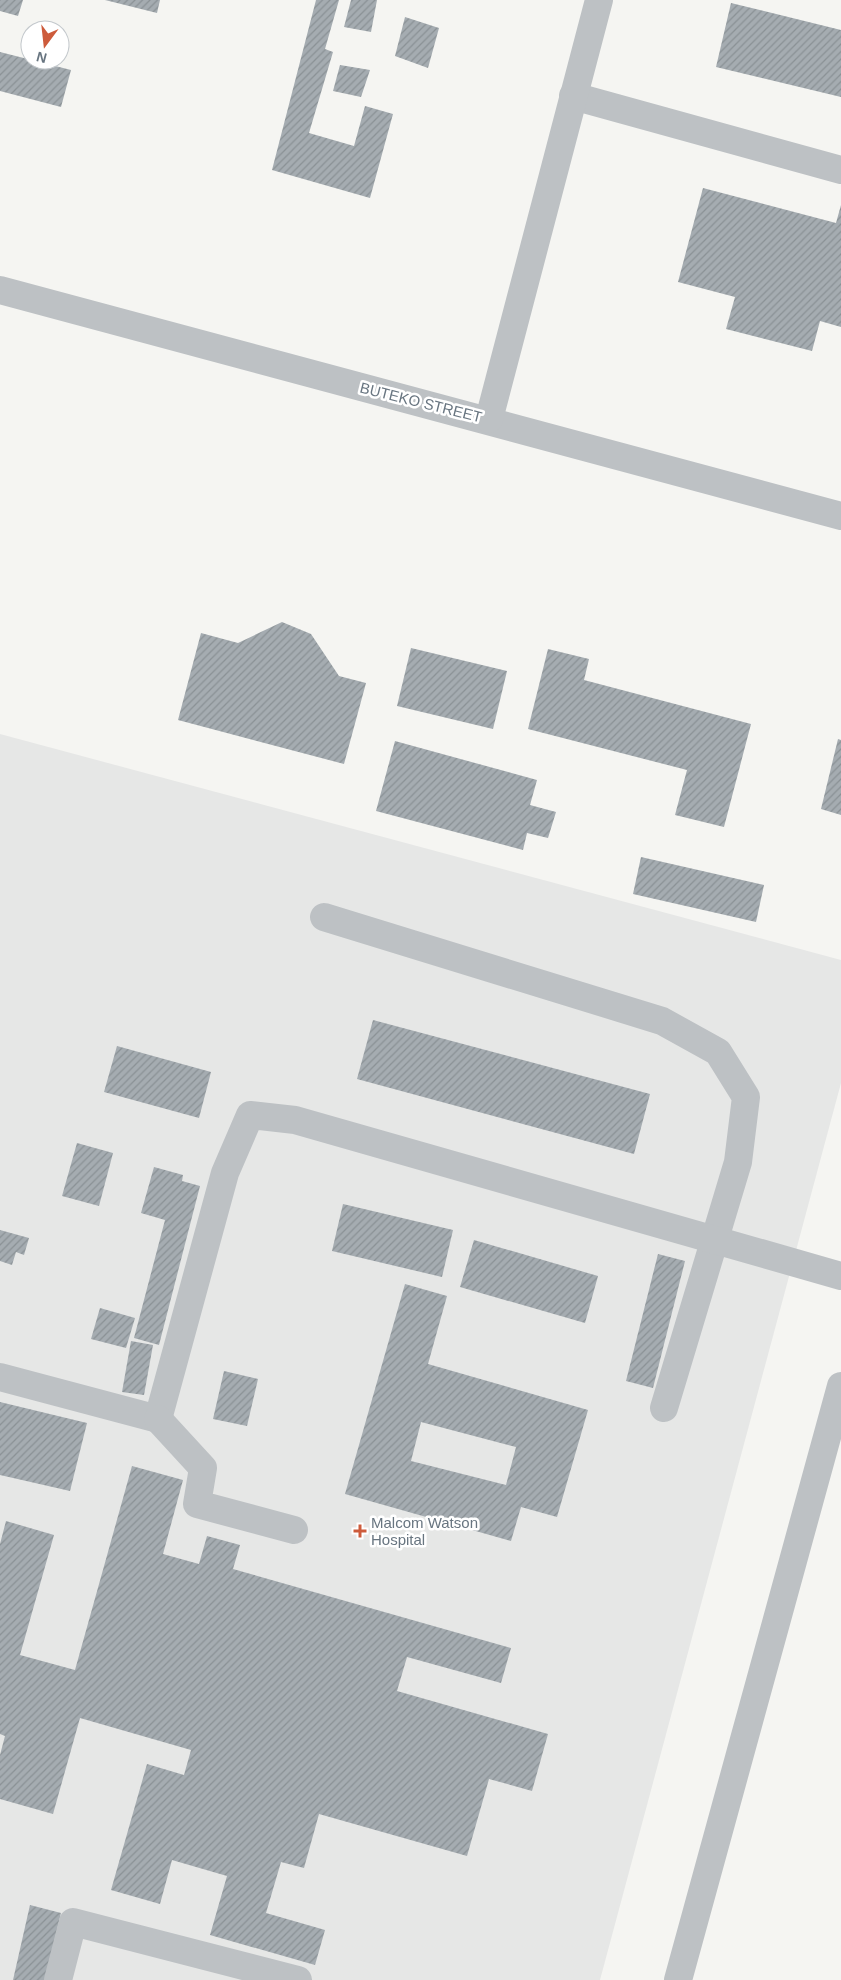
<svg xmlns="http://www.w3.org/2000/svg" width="841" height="1980" font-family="Helvetica,sans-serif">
	<defs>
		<pattern id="building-hatch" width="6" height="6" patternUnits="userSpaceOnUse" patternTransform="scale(1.25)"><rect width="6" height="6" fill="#a5acb1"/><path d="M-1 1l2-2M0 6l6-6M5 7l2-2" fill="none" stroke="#8a9195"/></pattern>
	</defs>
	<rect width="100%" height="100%" fill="#f5f5f2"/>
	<polygon fill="#e6e7e6" points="0,734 841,960 841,1083 600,1980 0,1980"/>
	<g fill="url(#building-hatch)" fill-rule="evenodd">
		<polygon points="0,0 23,0 18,16 0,11"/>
		<polygon points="105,0 160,0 157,13"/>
		<polygon points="316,0 339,0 325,49 333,52 309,133 354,146 365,106 393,114 370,198 272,170"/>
		<polygon points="351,0 377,0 371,32 344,27"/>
		<polygon points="731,3 841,30 841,97 716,67"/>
		<polygon points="405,17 439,28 428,68 395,56"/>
		<polygon points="0,52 71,70 61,107 0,91"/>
		<polygon points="340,65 370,70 361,97 333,91"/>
		<polygon points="703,188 836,223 841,205 841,327 820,321 812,351 726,329 735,297 678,282"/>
		<polygon points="282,622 311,634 339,676 366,683 344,764 178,720 201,633 238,643"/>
		<polygon points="411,648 507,671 493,729 397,706"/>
		<polygon points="548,649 589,659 584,680 751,724 724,827 675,815 687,770 528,729"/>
		<polygon points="838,739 841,740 841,815 821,809"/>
		<polygon points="395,741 537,780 530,805 556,812 548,838 527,833 523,850 376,811"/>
		<polygon points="641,857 764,885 756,922 633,894"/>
		<polygon points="373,1020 650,1094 634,1154 357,1079"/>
		<polygon points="117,1046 211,1072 199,1118 104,1092"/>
		<polygon points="77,1143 113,1153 99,1206 62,1196"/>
		<polygon points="154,1167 183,1175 182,1181 200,1186 159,1345 134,1338 165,1220 141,1213"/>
		<polygon points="343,1204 453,1230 442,1277 332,1251"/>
		<polygon points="0,1230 29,1238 24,1255 16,1252 12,1265 0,1261"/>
		<polygon points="474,1240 598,1276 585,1323 460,1287"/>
		<polygon points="658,1254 685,1261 653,1388 626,1381"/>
		<path d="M405,1284l42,12 -19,68 160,46 -31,107 -36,-10 -10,34 -166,-47zM421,1422l95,25 -10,38 -95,-24z"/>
		<polygon points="100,1308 135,1318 126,1348 91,1339"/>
		<polygon points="131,1341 153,1345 144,1395 122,1392"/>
		<polygon points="224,1371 258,1379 247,1426 213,1419"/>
		<polygon points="0,1402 87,1423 70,1491 0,1475"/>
		<polygon points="132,1466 183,1480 163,1554 199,1564 207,1536 240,1545 233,1569 511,1648 501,1683 407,1657 397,1691 548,1734 532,1791 489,1779 467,1856 319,1814 304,1868 281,1862 266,1913 325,1930 315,1965 210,1935 227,1876 172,1860 160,1904 111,1890 147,1764 184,1775 191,1750 80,1718 53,1814 0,1799 0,1755 5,1736 0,1734 0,1544 6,1521 54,1535 20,1655 75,1670"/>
		<polygon points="30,1905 61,1913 45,1980 13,1980"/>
	</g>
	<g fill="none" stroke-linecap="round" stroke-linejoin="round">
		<g stroke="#bdc1c4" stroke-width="28">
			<polyline points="573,96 841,170"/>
			<polyline points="0,290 841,516"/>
			<polyline points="489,419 599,0"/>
			<polyline points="324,917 662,1021 718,1052 746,1097 738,1162 664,1408"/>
			<polyline points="0,1377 158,1419 225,1173 250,1115 295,1120 841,1276"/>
			<polyline points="158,1419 203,1468 197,1504 294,1530"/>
			<polyline points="58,1980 73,1922 298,1980"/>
			<polyline points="678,1980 841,1386"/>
		</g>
	</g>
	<path fill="#cd5b3b" stroke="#fff" stroke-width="2" d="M357.5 1523.5h5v5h5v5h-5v5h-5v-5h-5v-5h5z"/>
	<g text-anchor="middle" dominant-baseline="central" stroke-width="5" stroke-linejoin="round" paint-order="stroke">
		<g font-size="15" fill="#687580" stroke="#fff">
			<text transform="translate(421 402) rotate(14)">BUTEKO STREET</text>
		</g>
		<g font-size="15" fill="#687580" stroke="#fff" text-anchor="start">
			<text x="371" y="1522">Malcom Watson<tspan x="371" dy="17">Hospital</tspan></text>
		</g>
	</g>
	<g transform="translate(45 45) rotate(195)"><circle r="24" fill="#ffffff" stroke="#c3c8cc"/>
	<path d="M0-4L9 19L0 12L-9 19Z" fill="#cd5b3b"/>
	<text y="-8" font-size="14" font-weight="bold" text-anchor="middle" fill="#687580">N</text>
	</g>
</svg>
